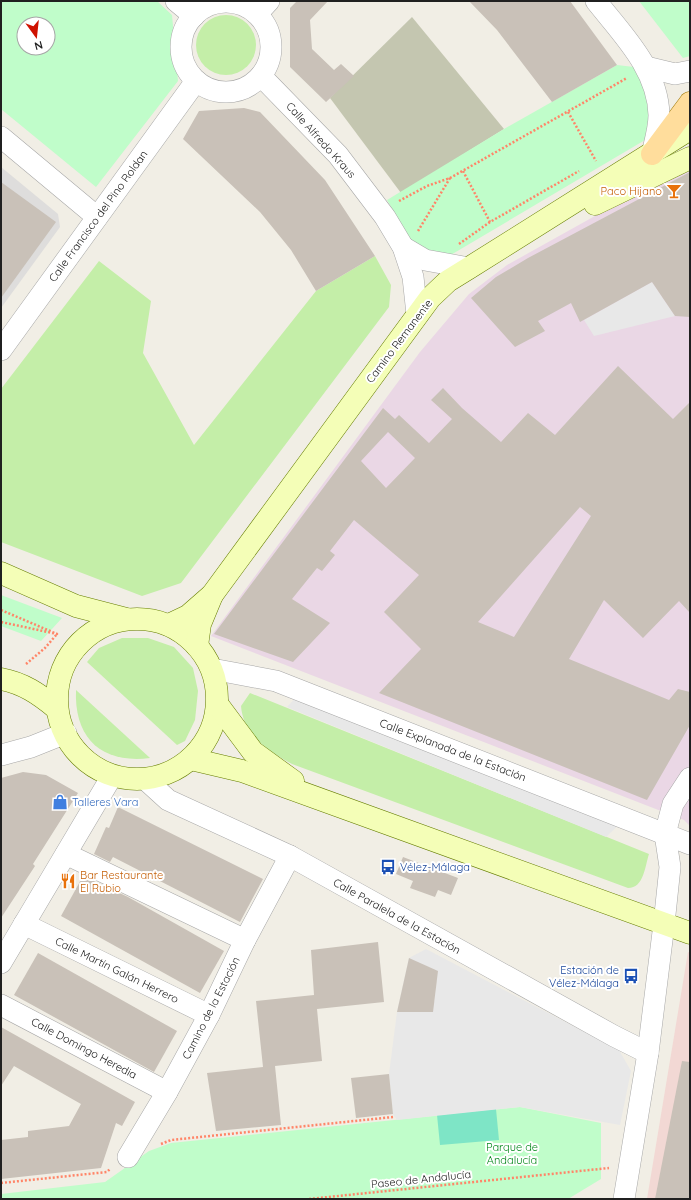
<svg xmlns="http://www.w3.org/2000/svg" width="691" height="1200" font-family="Quicksand,sans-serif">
	<rect width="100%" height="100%" fill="#f1eee5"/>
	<polygon fill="#dedddc" points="1,167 58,214 60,227 1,308"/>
	<polygon fill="#f2d8d4" points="688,952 690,953 690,1199 647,1199"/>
	<polygon fill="#ead7e5" points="690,163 690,826 684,820 211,636 420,352 469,294 507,265"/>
	<polygon fill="#c4c6b0" points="412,17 504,129 401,193 330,98"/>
	<g fill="#c4eea8">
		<circle cx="226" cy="45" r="30"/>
		<polygon points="375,256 391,285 389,307 181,583 142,596 1,542 1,389 99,261 151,301 143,353 194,445 316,291"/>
		<polygon points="122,638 148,638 174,647 193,668 198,691 195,720 185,741 177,745 87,662 99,648"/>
		<path d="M76,690l74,68c-48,6 -76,-19 -74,-68z"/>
		<path d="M250,693l399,161c-4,12 -5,34 -21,34l-336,-124c-23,-13 -49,-29 -51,-58z"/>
	</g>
	<g fill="#c0fdca" fill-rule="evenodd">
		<path d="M1,1h156l15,14 6,66 -82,106 -95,-78zM24,24h24v24h-24z"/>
		<polygon points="639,1 690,1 690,56 683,58"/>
		<polygon points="617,65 634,67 650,96 653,111 645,140 449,256 415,249 387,200 504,129"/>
		<polygon points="1,595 62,618 41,641 1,626"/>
		<polygon points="520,1107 601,1123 601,1179 568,1199 1,1199 1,1194 105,1182 149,1151 171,1143"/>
	</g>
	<polygon fill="#7ee5c6" points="496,1109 499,1140 440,1145 437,1115"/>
	<g fill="#e8e8e8">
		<polygon points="652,282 675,316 594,336 584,320"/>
		<polygon points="299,694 624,820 606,837 287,707"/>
		<polygon points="426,949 619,1050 631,1071 620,1125 520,1107 397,1120 393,1114 389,1074 397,1012 409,958"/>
	</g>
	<g fill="#c9c1b8" fill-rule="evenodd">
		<polygon points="297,1 328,1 310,20 312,49 334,70 341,64 354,76 326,102 290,67 290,8"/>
		<polygon points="469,1 570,1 617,65 552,102 497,30"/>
		<polygon points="244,108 260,112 325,180 375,256 316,291 291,250 260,212 183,139 199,111"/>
		<polygon points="690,172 690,317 675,316 652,282 580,322 571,303 538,321 545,331 515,347 471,298 496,277 528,258"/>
		<polygon points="1,182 56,222 1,298"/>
		<path d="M618,366l55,53 17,-17v211l-11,-12 -36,37 -39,-38 -35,59 100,41 9,-11 12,3v33l-43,75 -268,-107 42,-44 -37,-37 35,-37 -65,-55 -24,31 5,4 -13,16 -5,-3 -25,31 38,24 -37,39 -79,-28 169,-226 12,11 4,-4 30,28 23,-24 -21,-19 12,-12 19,20 39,34 27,-29 27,22zM388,432l27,26 -29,30 -25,-27zM580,507l11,9 -77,121 -36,-15z"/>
		<polygon points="23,772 46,775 78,793 33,864 35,866 1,918 1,778"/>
		<polygon points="118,807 263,879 240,922 113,857 110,862 94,854 106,827 109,828"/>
		<polygon points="403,857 458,878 451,895 438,890 435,897 410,888 413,881 396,874"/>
		<polygon points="83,876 128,897 224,951 200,993 61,916"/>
		<polygon points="378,942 384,1002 317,1009 322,1061 275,1066 281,1125 216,1131 207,1073 263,1067 256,1001 314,995 311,950"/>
		<polygon points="38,953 177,1031 154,1072 14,995"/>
		<polygon points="409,958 438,971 433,1012 397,1012"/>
		<polygon points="1,1027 135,1102 122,1126 116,1123 101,1168 1,1179 1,1140 28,1137 28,1131 69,1126 81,1104 14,1066 1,1086"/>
		<polygon points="682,1061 690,1062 690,1199 655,1199"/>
		<polygon points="389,1074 393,1114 356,1118 351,1078"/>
	</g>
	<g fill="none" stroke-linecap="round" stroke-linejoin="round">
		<defs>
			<g id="street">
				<polyline points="176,1 194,16"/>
				<path d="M596,1c26,33 62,68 63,114 0,13 -4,26 -7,39"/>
				<circle cx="226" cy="47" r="45"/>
				<polyline points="257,14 269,1"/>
				<polyline points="646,67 675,74 690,71"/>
				<polyline points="261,76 338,155 385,217 403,247 413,277 417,314"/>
				<polyline points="1,137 97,217"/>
				<polyline points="403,247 425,260 469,268"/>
				<polyline points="1,350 196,81"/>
				<polyline points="212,669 276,681 690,844"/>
				<polyline points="1,755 31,747 66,733"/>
				<polyline points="146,780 168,800 290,856 614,1036 648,1053"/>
				<polyline points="66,854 245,940"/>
				<polyline points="24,924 209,1015"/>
				<polyline points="1,963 112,776"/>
				<polyline points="1,1005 167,1092"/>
				<polyline points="128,1157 167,1092 209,1015 245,940 290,856"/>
				<polyline points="624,1199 648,1053 664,924 670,867 665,834 673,804 690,778"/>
			</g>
			<g id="secondary">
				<polyline points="595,204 690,158"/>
				<polyline points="1,573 76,606 126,619"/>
				<polyline points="212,595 430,298 448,281 469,268 690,129"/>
				<circle cx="137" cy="699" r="80"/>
				<polyline points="169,625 188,616 212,595 200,624 197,646"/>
				<path d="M1,679c22,4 38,15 55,29"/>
				<polyline points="218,705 253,752 293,781"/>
				<polyline points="191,759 242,771 690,933"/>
			</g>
			<polyline id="primary" points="652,154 690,103"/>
		</defs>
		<use href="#street" stroke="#a7a7a7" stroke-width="22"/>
		<use href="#secondary" stroke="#657d00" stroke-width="23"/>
		<use href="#primary" stroke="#9b7500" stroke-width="23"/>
		<g stroke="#ff8568" stroke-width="2.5" stroke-dasharray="2 2" stroke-linecap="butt">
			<polyline points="568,112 596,161"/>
			<polyline points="463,171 490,222"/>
			<polyline points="399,201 427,186 450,178 627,78"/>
			<polyline points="418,231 450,178"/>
			<polyline points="459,244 490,222 579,171"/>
			<polyline points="1,610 57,634 1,622"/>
			<polyline points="26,664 45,648 57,634"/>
			<polyline points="161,1144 171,1140 393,1117"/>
			<polyline points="1,1183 107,1172 110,1169"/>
			<polyline points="309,1199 609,1168"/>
		</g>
		<use href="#street" stroke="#fff" stroke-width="21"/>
		<use href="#secondary" stroke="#f4feb7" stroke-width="22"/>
		<use href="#primary" stroke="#ffdd9c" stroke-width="22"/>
	</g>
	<defs>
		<symbol id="bar-bare" viewBox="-9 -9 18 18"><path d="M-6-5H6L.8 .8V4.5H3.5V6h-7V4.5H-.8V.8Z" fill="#e8710a" stroke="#fff" stroke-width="2.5" paint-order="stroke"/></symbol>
		<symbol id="shop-bare" viewBox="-9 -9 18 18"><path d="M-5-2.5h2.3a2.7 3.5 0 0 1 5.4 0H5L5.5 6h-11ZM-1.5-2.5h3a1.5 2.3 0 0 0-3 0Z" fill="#3f7fe0" stroke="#fff" stroke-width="2.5" paint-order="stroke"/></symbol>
		<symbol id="bus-bare" viewBox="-9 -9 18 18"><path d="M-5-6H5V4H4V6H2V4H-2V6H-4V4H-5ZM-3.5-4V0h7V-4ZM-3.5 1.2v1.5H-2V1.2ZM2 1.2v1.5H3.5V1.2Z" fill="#1a4fb4" stroke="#fff" stroke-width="2.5" paint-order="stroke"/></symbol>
		<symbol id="restaurant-bare" viewBox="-9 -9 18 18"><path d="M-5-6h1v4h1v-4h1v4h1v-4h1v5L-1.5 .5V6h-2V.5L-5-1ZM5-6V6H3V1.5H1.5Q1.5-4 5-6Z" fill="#e8710a" stroke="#fff" stroke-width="2.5" paint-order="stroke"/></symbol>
	</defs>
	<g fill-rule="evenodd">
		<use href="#bar-bare" x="663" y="180" width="22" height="22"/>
		<use href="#shop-bare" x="49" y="791" width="22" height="22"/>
		<use href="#bus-bare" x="377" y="856" width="22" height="22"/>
		<use href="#restaurant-bare" x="57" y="870" width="22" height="22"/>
		<use href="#bus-bare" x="620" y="965" width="22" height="22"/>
	</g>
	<g text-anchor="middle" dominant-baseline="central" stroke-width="4" stroke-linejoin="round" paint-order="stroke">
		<g font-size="11" fill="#202020" stroke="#fff">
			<text transform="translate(321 140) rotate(48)">Calle Alfredo Kraus</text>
			<text transform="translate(98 216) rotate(-54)">Calle Francisco del Pino Roldan</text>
			<text transform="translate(399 341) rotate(-53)">Camino Remanente</text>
			<text transform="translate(453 750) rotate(21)">Calle Explanada de la Estación</text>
			<text transform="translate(397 916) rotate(29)">Calle Paralela de la Estación</text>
			<text transform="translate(117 970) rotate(26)">Calle Martín Galán Herrero</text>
			<text transform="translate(211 1008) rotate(-63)">Camino de la Estación</text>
			<text transform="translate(84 1048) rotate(28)">Calle Domingo Heredia</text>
			<text transform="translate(421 1179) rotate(-6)">Paseo de Andalucía</text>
		</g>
		<g font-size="11" fill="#c56008" stroke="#fff" text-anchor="end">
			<text x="662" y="191">Paco Hijano</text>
			<text x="80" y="875" text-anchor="start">Bar Restaurante<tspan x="80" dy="13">El Rubio</tspan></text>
		</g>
		<g font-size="11" fill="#366cbe" stroke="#fff" text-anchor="start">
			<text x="72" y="802">Talleres Vara</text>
		</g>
		<g font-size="11" fill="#164399" stroke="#fff" text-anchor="start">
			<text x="400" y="867">Vélez-Málaga</text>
			<text x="619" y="970" text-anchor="end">Estación de<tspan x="619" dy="13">Vélez-Málaga</tspan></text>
		</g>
		<g font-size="11" fill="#04871a" stroke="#fff">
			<text x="512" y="1147">Parque de<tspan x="512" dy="13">Andalucía</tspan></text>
		</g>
	</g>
	<rect width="691" height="1200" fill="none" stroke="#202020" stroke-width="4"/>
	<g transform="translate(36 36) rotate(165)"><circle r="19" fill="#ffffff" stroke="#a6a6a6"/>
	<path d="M0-3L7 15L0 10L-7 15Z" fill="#cf1200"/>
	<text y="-6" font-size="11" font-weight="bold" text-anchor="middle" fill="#202020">N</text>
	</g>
</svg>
